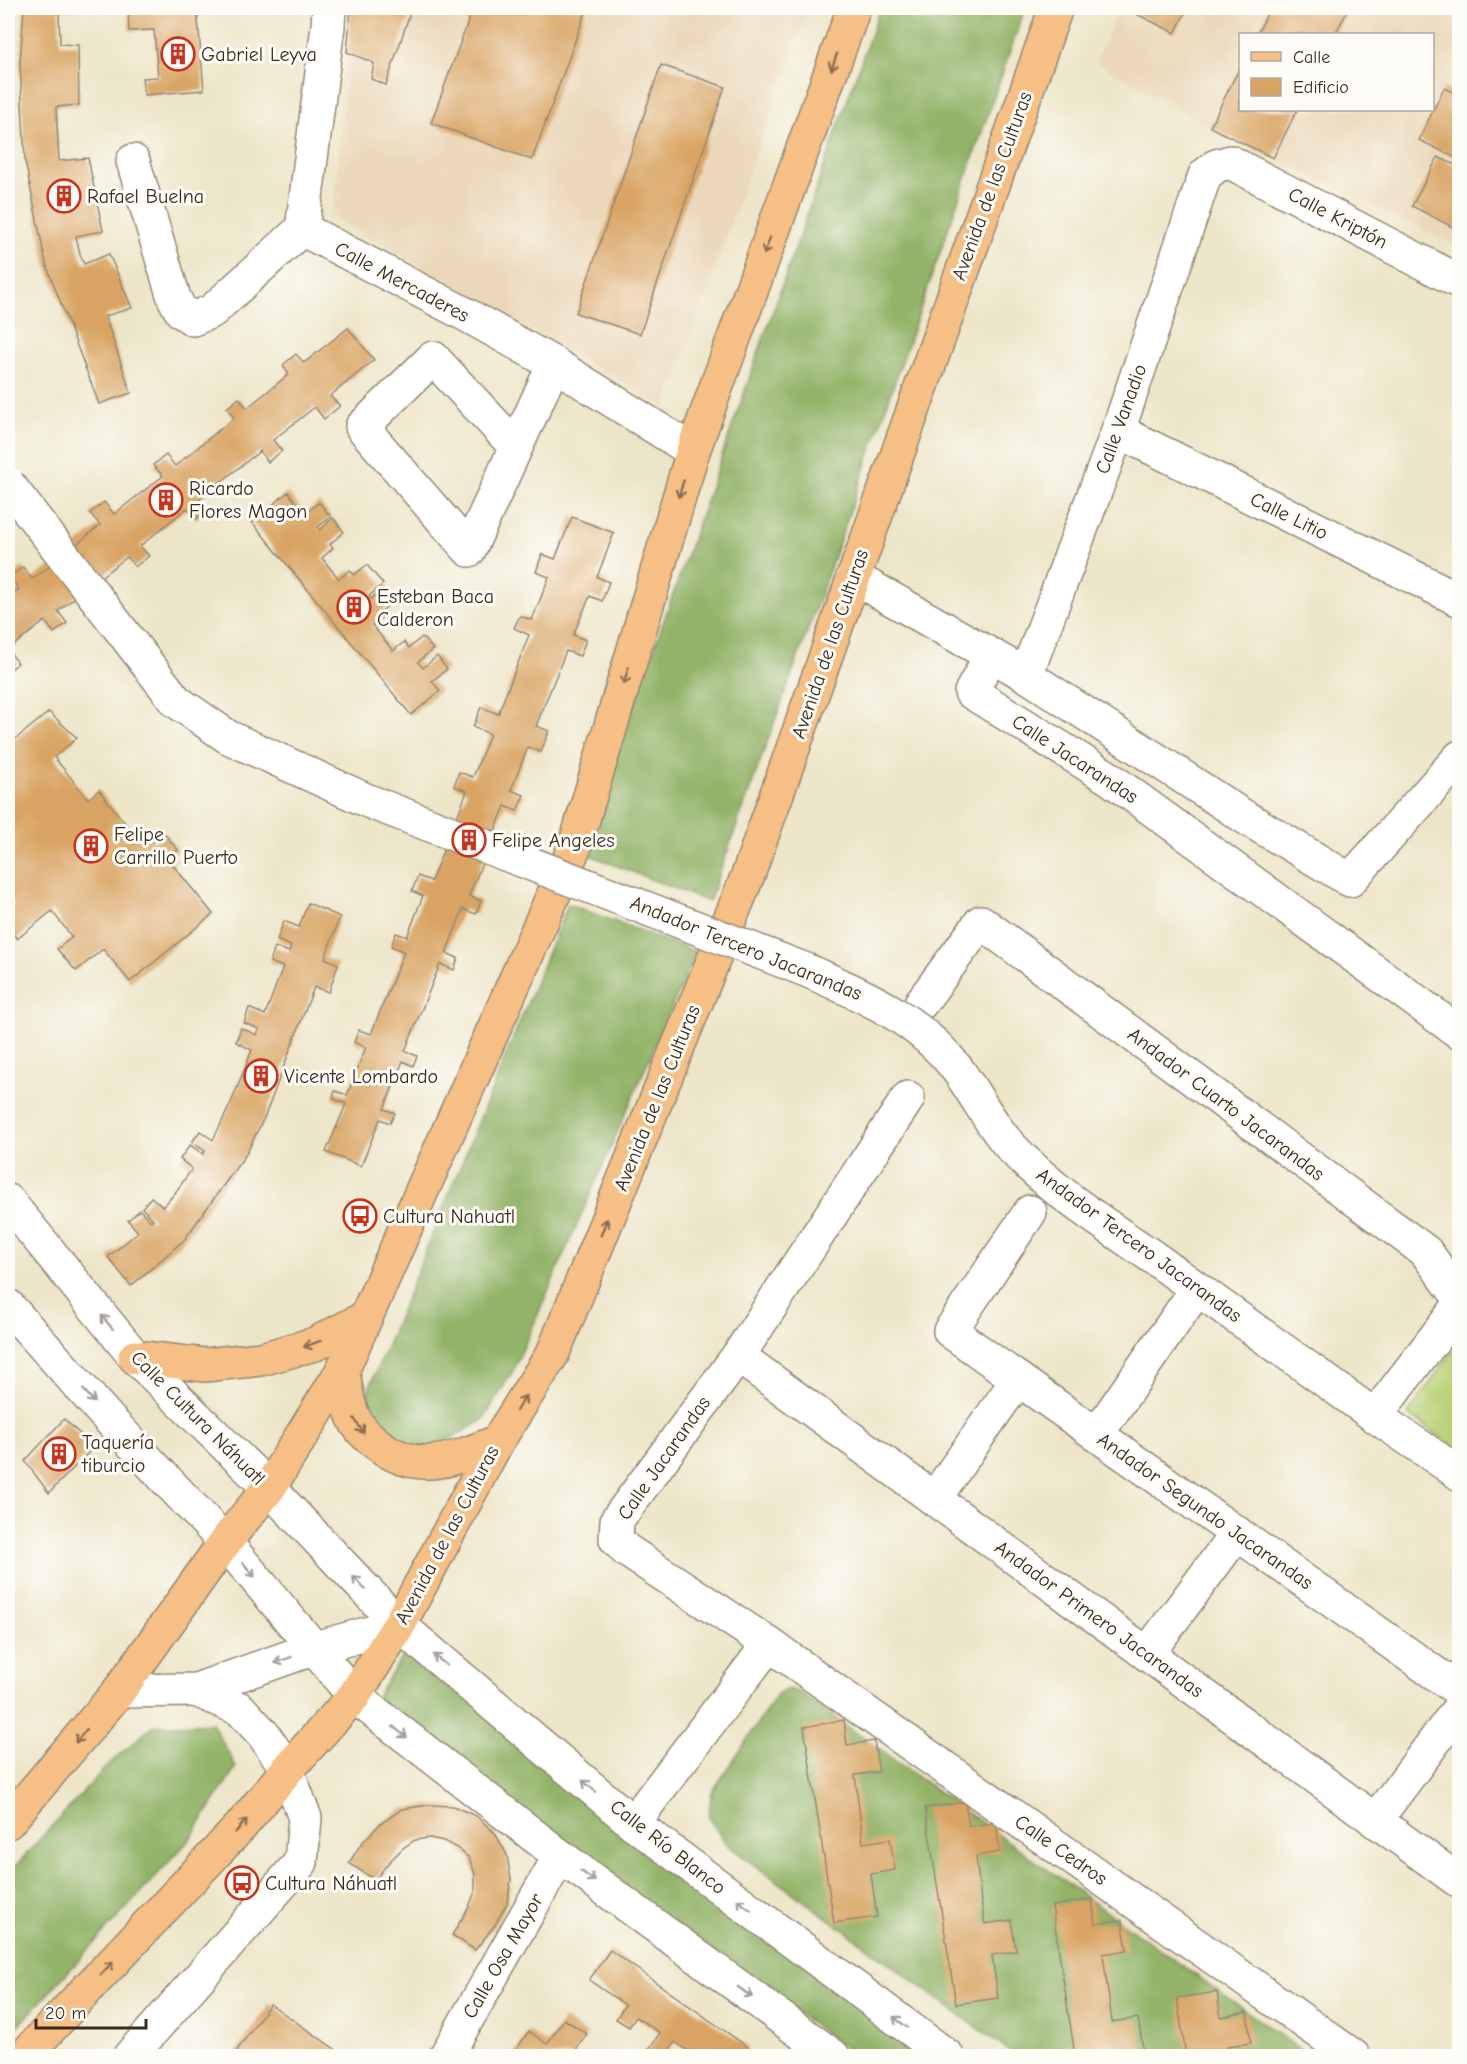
<svg xmlns="http://www.w3.org/2000/svg" width="1467" height="2064" font-family="'Comic Neue',sans-serif">
	<rect width="100%" height="100%" fill="#fdfcf7"/>
	<filter id="ink" filterUnits="userSpaceOnUse"><feTurbulence type="fractalNoise" baseFrequency=".0167" numOctaves="2"/><feDisplacementMap in="SourceGraphic" scale="12" xChannelSelector="R" yChannelSelector="G"/><feConvolveMatrix kernelMatrix="1 2 1 2 8 2 1 2 1" color-interpolation-filters="sRGB"/></filter>
	<filter id="wash" filterUnits="userSpaceOnUse"><feTurbulence type="fractalNoise" baseFrequency=".008" numOctaves="4" result="noise"/><feDisplacementMap in="SourceGraphic" scale="24" xChannelSelector="R" yChannelSelector="G"/><feGaussianBlur stdDeviation="1.35" result="paint"/><feColorMatrix in="noise" values="0 0 0 0 0 0 0 0 0 0 0 0 0 0 0 0 0 1.4 0 .05"/><feComposite in="paint" operator="in"/></filter>
	<g filter="url(#wash)">
		<rect width="100%" height="100%" fill="#ede5c8"/>
		<g fill="#ebd8ba" fill-rule="evenodd">
			<polygon points="351,8 808,8 665,407 333,217"/>
			<path d="M1119,8h340v239l-249,-120 -114,-66zM1240,34h192v76h-192z"/>
		</g>
		<polygon fill="#b9d176" stroke="#7a7e4a" stroke-width="1.5" points="1459,1342 1459,1450 1408,1414"/>
		<g fill="#92b367" stroke="#666e42" stroke-width="1.5">
			<polygon points="880,8 1025,8 822,591 709,902 582,852"/>
			<polygon points="568,904 696,952 514,1369 483,1420 421,1456 365,1423 367,1394"/>
			<polygon points="408,1647 926,2056 856,2056 568,1846 376,1698"/>
			<polygon points="789,1689 800,1693 1309,2056 1016,2056 726,1844 708,1816 712,1792 778,1693"/>
			<polygon points="212,1723 236,1767 190,1839 8,2037 8,1874 108,1765 153,1726"/>
		</g>
		<g id="blocks">
			<g fill="#d9a463">
				<polygon points="24,8 82,8 82,10 59,10 60,44 78,45 79,105 56,107 59,161 88,158 103,231 76,236 80,254 84,264 109,254 132,308 105,316 131,393 99,404 46,264 25,161 20,64"/>
				<polygon points="128,8 197,8 204,90 144,95 142,78 158,77 154,30 129,31"/>
				<polygon points="351,8 395,8 410,13 386,85 371,79 374,63 347,52"/>
				<polygon points="473,8 587,8 532,160 431,123"/>
				<polygon points="1124,8 1188,8 1175,33"/>
				<polygon points="1270,8 1349,8 1335,34 1257,34"/>
				<polygon points="661,65 725,87 640,334 576,313"/>
				<polygon points="1240,67 1240,110 1297,110 1273,158 1210,127"/>
				<polygon points="1444,88 1460,95 1460,160 1419,140"/>
				<polygon points="1438,157 1460,167 1460,231 1412,206"/>
				<polygon points="348,328 374,360 330,396 340,406 324,419 315,407 273,440 282,451 268,462 260,451 199,499 208,509 196,519 187,508 140,546 149,556 135,567 127,557 102,576 58,611 67,623 54,633 45,621 8,650 18,663 8,672 8,599 19,589 10,577 23,567 32,579 52,565 100,525 90,513 104,502 114,514 163,476 153,465 166,455 175,466 234,418 227,408 239,398 247,408 289,374 283,365 296,354 304,363"/>
				<polygon points="288,492 305,514 319,502 331,517 318,527 320,530 333,518 344,532 330,544 333,548 322,558 339,579 350,570 354,575 367,565 383,584 369,596 371,599 383,589 394,601 379,613 382,617 372,625 393,651 404,642 409,648 422,637 433,649 418,662 423,668 437,656 447,669 432,681 440,691 411,715 252,522"/>
				<polygon points="572,517 614,533 597,577 609,582 602,601 590,596 573,635 586,640 580,656 566,651 536,726 549,731 541,752 528,747 511,790 524,795 517,811 505,806 469,896 481,901 476,914 463,909 446,953 458,958 454,970 440,964 405,1051 417,1056 413,1066 403,1061 384,1109 395,1113 390,1123 380,1119 361,1166 326,1152 346,1104 333,1098 335,1091 347,1095 366,1047 354,1042 359,1030 371,1034 404,952 391,946 396,933 407,937 423,896 412,891 418,876 431,881 463,802 467,791 454,786 459,772 473,777 490,734 473,727 481,707 498,714 529,635 514,628 520,616 532,620 549,577 536,572 542,554 555,559"/>
				<polygon points="49,712 77,738 54,757 88,799 99,790 136,837 144,830 153,842 164,833 178,850 172,855 177,860 172,864 213,914 130,982 103,949 76,971 57,949 72,937 52,911 17,939 8,927 8,910 14,905 8,897 8,745"/>
				<polygon points="308,903 340,917 325,958 338,964 329,992 314,987 265,1116 246,1154 184,1240 131,1286 108,1257 138,1232 128,1220 140,1210 151,1221 153,1219 142,1208 151,1197 163,1207 175,1193 192,1169 180,1159 190,1145 203,1154 205,1151 192,1142 200,1131 213,1140 231,1103 252,1050 236,1042 241,1028 257,1035 259,1029 244,1023 249,1008 265,1015 283,967 270,962 275,947 289,952 291,946 277,940 284,921 299,927"/>
				<polygon points="64,1419 94,1447 49,1493 25,1461"/>
				<polygon points="844,1720 847,1745 874,1741 879,1772 855,1775 863,1843 890,1839 895,1870 871,1874 877,1917 834,1923 804,1727"/>
				<polygon points="965,1802 969,1826 996,1823 1000,1852 976,1856 981,1901 985,1924 1011,1920 1016,1951 992,1955 998,1998 956,2004 925,1808"/>
				<polygon points="428,1805 453,1806 476,1816 495,1833 507,1855 511,1880 507,1903 495,1925 475,1950 452,1935 468,1909 475,1892 475,1874 469,1858 457,1848 444,1841 430,1838 415,1840 403,1848 389,1862 375,1880 349,1863 361,1844 380,1824 402,1809"/>
				<polygon points="1092,1899 1095,1924 1122,1920 1127,1950 1103,1954 1112,2022 1138,2018 1143,2049 1119,2053 1119,2056 1075,2056 1052,1906"/>
				<polygon points="610,1950 749,2048 742,2056 685,2056 688,2051 675,2042 665,2056 651,2056 646,2053 660,2033 636,2017 629,2027 616,2019 625,2005 589,1980"/>
				<polygon points="1217,1992 1221,2017 1247,2012 1251,2043 1227,2046 1228,2056 1186,2056 1177,1998"/>
				<polygon points="270,2004 345,2056 233,2056"/>
				<polygon points="564,2019 587,2034 572,2056 512,2056 529,2031 547,2044"/>
			</g>
		</g>
	</g>
	<g filter="url(#ink)">
		<use href="#blocks" fill-opacity="0" stroke="#948873" stroke-width="1.5"/>
		<g fill="none" stroke-linecap="round" stroke-linejoin="round">
			<defs>
				<g id="minor">
					<polyline points="329,8 328,26 302,229 465,314 554,364 693,451"/>
					<polyline points="133,161 174,298 181,311 193,319 212,311 302,229"/>
					<polyline points="1118,431 1460,600"/>
					<polyline points="516,447 433,358 362,427 469,550 554,364"/>
					<polyline points="853,577 1026,675 1243,816 1350,880 1460,757"/>
					<polyline points="991,655 971,692 1109,778 1460,1033"/>
					<polyline points="1026,675 1118,431 1205,175 1216,166 1230,162 1460,282"/>
					<polyline points="921,1003 981,922 1426,1252 1460,1298"/>
					<polyline points="908,1098 738,1356 617,1520 616,1539 626,1550 769,1644 1353,2056"/>
					<polyline points="8,1201 135,1357 269,1488 399,1625 633,1823 947,2056"/>
					<polyline points="1030,1212 950,1331 1460,1691"/>
					<polyline points="1157,1260 1375,1416 1460,1474"/>
					<polyline points="8,1306 108,1418 225,1542 354,1696 560,1856 833,2056"/>
					<polyline points="738,1356 1460,1882"/>
					<polyline points="1375,1416 1460,1305"/>
					<polyline points="1097,1434 1197,1289"/>
					<polyline points="934,1499 1018,1379"/>
					<polyline points="1147,1654 1237,1533"/>
					<polyline points="119,1691 196,1690 315,1648 399,1625"/>
					<polyline points="1375,1821 1460,1707"/>
					<polyline points="633,1823 769,1644"/>
					<polyline points="130,2056 301,1862 305,1818 287,1770 279,1757 263,1734 240,1709 196,1690"/>
					<polyline points="446,2056 560,1856"/>
				</g>
				<g id="major">
					<polyline points="135,1357 205,1365 261,1359 315,1344 365,1318"/>
					<path d="M342,1371c4,14 5,31 11,45 5,13 16,22 27,30 40,30 76,12 117,-4"/>
					<polyline points="8,1822 119,1691 225,1542 269,1488 342,1371 575,846 693,451 854,8"/>
					<polyline points="24,2056 241,1826 287,1770 354,1696 399,1625 497,1442 553,1353 748,875 1056,8"/>
				</g>
			</defs>
			<use href="#minor" stroke="#948873" stroke-width="36"/>
			<use href="#major" stroke="#948873" stroke-width="36"/>
			<use href="#minor" stroke="#fff" stroke-width="33"/>
			<use href="#major" stroke="#f5bf86" stroke-width="33"/>
			<defs>
				<path id="minor-bridge" d="M8,484l168,217 52,36 140,64 438,169c57,25 112,48 151,99 18,24 35,58 55,79 42,45 96,78 145,112"/>
			</defs>
			<use href="#minor-bridge" stroke="#948873" stroke-width="36" stroke-linecap="butt"/>
			<use href="#minor-bridge" stroke="#fff" stroke-width="33"/>
		</g>
		<defs><path id="oneway-shaft" d="M-6 0H5M1.5-3L5.5 0L1.5 3" fill="none" stroke-width="1.6" stroke-linecap="round" stroke-linejoin="round" transform="scale(1.5)"/></defs>
		<g stroke="#8f6d4d">
			<use href="#oneway-shaft" transform="translate(834 62) rotate(110)"/>
			<use href="#oneway-shaft" transform="translate(767 246) rotate(110)"/>
			<use href="#oneway-shaft" transform="translate(681 489) rotate(107)"/>
			<use href="#oneway-shaft" transform="translate(626 676) rotate(107)"/>
			<use href="#oneway-shaft" transform="translate(604 1227) rotate(-68)"/>
			<use href="#oneway-shaft" transform="translate(312 1344) rotate(160)"/>
			<use href="#oneway-shaft" transform="translate(521 1403) rotate(-58)"/>
			<use href="#oneway-shaft" transform="translate(359 1426) rotate(58)"/>
			<use href="#oneway-shaft" transform="translate(81 1736) rotate(130)"/>
			<use href="#oneway-shaft" transform="translate(241 1826) rotate(-49)"/>
			<use href="#oneway-shaft" transform="translate(107 1968) rotate(-47)"/>
		</g>
		<g stroke="#a79f9a">
			<use href="#oneway-shaft" transform="translate(107 1322) rotate(-129)"/>
			<use href="#oneway-shaft" transform="translate(89 1396) rotate(48)"/>
			<use href="#oneway-shaft" transform="translate(249 1570) rotate(50)"/>
			<use href="#oneway-shaft" transform="translate(359 1583) rotate(-134)"/>
			<use href="#oneway-shaft" transform="translate(283 1660) rotate(161)"/>
			<use href="#oneway-shaft" transform="translate(440 1660) rotate(-140)"/>
			<use href="#oneway-shaft" transform="translate(400 1732) rotate(38)"/>
			<use href="#oneway-shaft" transform="translate(589 1786) rotate(-140)"/>
			<use href="#oneway-shaft" transform="translate(588 1876) rotate(36)"/>
			<use href="#oneway-shaft" transform="translate(744 1905) rotate(-143)"/>
			<use href="#oneway-shaft" transform="translate(745 1992) rotate(36)"/>
			<use href="#oneway-shaft" transform="translate(900 2022) rotate(-143)"/>
		</g>
	</g>
	<defs>
		<symbol id="building-ring" viewBox="-11 -11 22 22"><circle r="9.5" fill="#fdfcf7" stroke="#c8321e" stroke-width="1.5"/><path d="M-4-6H4V6H1V3H-1V6H-4ZM-2.5-4.3h1.7v1.8h-1.7ZM.8-4.3h1.7v1.8H.8ZM-2.5-1h1.7V.8h-1.7ZM.8-1h1.7V.8H.8Z" fill="#c8321e"/></symbol>
		<symbol id="bus-ring" viewBox="-11 -11 22 22"><circle r="9.5" fill="#fdfcf7" stroke="#c8321e" stroke-width="1.5"/><path d="M-5-6H5V4H4V6H2V4H-2V6H-4V4H-5ZM-3.5-4V0h7V-4ZM-3.5 1.2v1.5H-2V1.2ZM2 1.2v1.5H3.5V1.2Z" fill="#c8321e"/></symbol>
	</defs>
	<g fill-rule="evenodd">
		<use href="#building-ring" x="159" y="35" width="38" height="38"/>
		<use href="#building-ring" x="45" y="177" width="38" height="38"/>
		<use href="#building-ring" x="147" y="481" width="38" height="38"/>
		<use href="#building-ring" x="335" y="588" width="38" height="38"/>
		<use href="#building-ring" x="450" y="821" width="38" height="38"/>
		<use href="#building-ring" x="72" y="827" width="38" height="38"/>
		<use href="#building-ring" x="242" y="1057" width="38" height="38"/>
		<use href="#bus-ring" x="341" y="1197" width="38" height="38"/>
		<use href="#building-ring" x="40" y="1435" width="38" height="38"/>
		<use href="#bus-ring" x="223" y="1864" width="38" height="38"/>
	</g>
	<g text-anchor="middle" dominant-baseline="central" stroke-width="6" stroke-linejoin="round" paint-order="stroke">
		<g font-size="20" fill="#3b2a1e" stroke="#fdfcf7" text-anchor="start">
			<text x="201" y="54">Gabriel Leyva</text>
			<text x="87" y="196">Rafael Buelna</text>
			<text x="189" y="488">Ricardo<tspan x="189" dy="23">Flores Magon</tspan></text>
			<text x="377" y="596">Esteban Baca<tspan x="377" dy="23">Calderon</tspan></text>
			<text x="114" y="834">Felipe<tspan x="114" dy="23">Carrillo Puerto</tspan></text>
			<text x="492" y="840">Felipe Angeles</text>
			<text x="284" y="1076">Vicente Lombardo</text>
			<text x="383" y="1216">Cultura Nahuatl</text>
			<text x="82" y="1442">Taquería<tspan x="82" dy="23">tiburcio</tspan></text>
			<text x="265" y="1883">Cultura Náhuatl</text>
		</g>
		<g font-size="20" fill="#3b2a1e" stroke="#fdfcf7">
			<text transform="translate(992 186) rotate(-70)">Avenida de las Culturas</text>
			<text transform="translate(1338 218) rotate(28)">Calle Kriptón</text>
			<text transform="translate(402 282) rotate(28)">Calle Mercaderes</text>
			<text transform="translate(1121 419) rotate(-70)">Calle Vanadio</text>
			<text transform="translate(1289 516) rotate(26)">Calle Litio</text>
			<text transform="translate(830 644) rotate(-71)">Avenida de las Culturas</text>
			<text transform="translate(1075 759) rotate(33)">Calle Jacarandas</text>
			<text transform="translate(746 948) rotate(22)">Andador Tercero Jacarandas</text>
			<text transform="translate(657 1098) rotate(-68)">Avenida de las Culturas</text>
			<text transform="translate(1226 1104) rotate(37)">Andador Cuarto Jacarandas</text>
			<text transform="translate(1139 1245) rotate(36)">Andador Tercero Jacarandas</text>
			<text transform="translate(198 1418) rotate(45)">Calle Cultura Náhuatl</text>
			<text transform="translate(664 1458) rotate(-55)">Calle Jacarandas</text>
			<text transform="translate(1205 1511) rotate(35)">Andador Segundo Jacarandas</text>
			<text transform="translate(447 1535) rotate(-62)">Avenida de las Culturas</text>
			<text transform="translate(1099 1619) rotate(36)">Andador Primero Jacarandas</text>
			<text transform="translate(668 1847) rotate(38)">Calle Río Blanco</text>
			<text transform="translate(1061 1850) rotate(35)">Calle Cedros</text>
			<text transform="translate(503 1956) rotate(-60)">Calle Osa Mayor</text>
		</g>
	</g>
	<rect width="1467" height="2064" fill="none" stroke="#fdfcf7" stroke-width="30"/>
	<rect x="1239" y="33" width="195" height="78" fill="#fdfcf7" stroke="#afa8a0" stroke-width="1.5"/>
	<rect x="1251" y="52" width="30" height="9" fill="#f5bf86" stroke="#afa8a0" stroke-width="1.5"/>
	<text x="1293" y="63" font-size="18" fill="#3b2a1e">Calle</text>
	<rect x="1251" y="78" width="30" height="18" fill="#d9a463" stroke="#afa8a0" stroke-width="1.5"/>
	<text x="1293" y="93" font-size="18" fill="#3b2a1e">Edificio</text>
	<path d="M36 2019v9h110v-9" fill="none" stroke="#3b2a1e" stroke-width="3"/>
	<text x="45" y="2019" font-size="18" fill="#3b2a1e" stroke="#fdfcf7" stroke-width="4.5" paint-order="stroke">20 m</text>
</svg>
